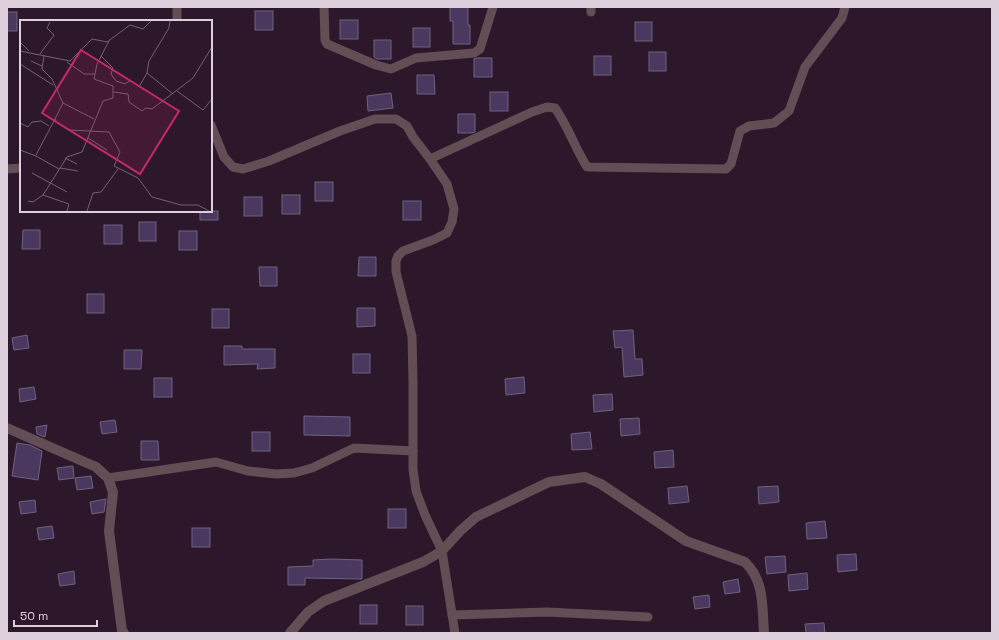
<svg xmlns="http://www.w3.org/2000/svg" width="999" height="640" font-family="'Space Grotesk',sans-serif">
	<rect width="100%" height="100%" fill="#2d172b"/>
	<g fill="#4b385f" stroke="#6f6280">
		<polygon points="450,7 468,7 468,25 470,25 470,44 453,44 453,21 450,21"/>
		<rect x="255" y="11" width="18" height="19"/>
		<rect x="7" y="12" width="10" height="19"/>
		<rect x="340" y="20" width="18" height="19"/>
		<rect x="635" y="22" width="17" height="19"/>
		<rect x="413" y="28" width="17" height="19"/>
		<polygon points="374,40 391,40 391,59 377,59 374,57"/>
		<rect x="649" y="52" width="17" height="19"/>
		<rect x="594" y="56" width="17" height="19"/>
		<polygon points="476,58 492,58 492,77 474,77 474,59"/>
		<polygon points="417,75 434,75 435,94 417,94"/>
		<rect x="490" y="92" width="18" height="19"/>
		<polygon points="391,93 393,108 368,111 367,96"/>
		<polygon points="458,114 475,114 475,132 472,133 458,133"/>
		<rect x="315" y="182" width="18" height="19"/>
		<rect x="282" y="195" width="18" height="19"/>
		<rect x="244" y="197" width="18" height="19"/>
		<rect x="403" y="201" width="18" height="19"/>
		<rect x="200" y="211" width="18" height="9"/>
		<rect x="139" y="222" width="17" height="19"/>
		<rect x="104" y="225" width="18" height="19"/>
		<polygon points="23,230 40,230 40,249 22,249"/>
		<rect x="179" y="231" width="18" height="19"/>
		<polygon points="359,257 376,257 376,276 358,276"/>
		<polygon points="259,267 277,267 277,286 260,286"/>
		<rect x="87" y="294" width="17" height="19"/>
		<polygon points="357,308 375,308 375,326 357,327"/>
		<rect x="212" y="309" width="17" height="19"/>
		<polygon points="633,330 635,359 642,359 643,375 624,377 622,347 615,348 613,331"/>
		<polygon points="27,335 29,348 14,350 12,338"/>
		<polygon points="224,346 242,346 242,349 275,349 275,368 257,369 258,364 224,365"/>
		<polygon points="124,350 142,350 141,369 124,369"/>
		<rect x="353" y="354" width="17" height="19"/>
		<polygon points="524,377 525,393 506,395 505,379"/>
		<rect x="154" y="378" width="18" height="19"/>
		<polygon points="34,387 36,399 20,402 19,389"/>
		<polygon points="612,394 613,410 594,412 593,395"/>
		<polygon points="304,416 350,417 350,436 304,435"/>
		<polygon points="639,418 640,434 621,436 620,419"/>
		<polygon points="115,420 117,432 102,434 100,422"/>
		<polygon points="47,425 45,437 37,434 36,427"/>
		<rect x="252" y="432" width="18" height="19"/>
		<polygon points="590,432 592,449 572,450 571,434"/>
		<polygon points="141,441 158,441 159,460 141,460"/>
		<polygon points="17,443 30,445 42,451 38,480 12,476"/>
		<polygon points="673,450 674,467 655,468 654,452"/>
		<polygon points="73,466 74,478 59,480 57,468"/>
		<polygon points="91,476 93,488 77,490 75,478"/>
		<polygon points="687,486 689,502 669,504 668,488"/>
		<polygon points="778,486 779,502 759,504 758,487"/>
		<polygon points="106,499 104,512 92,514 90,502"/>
		<polygon points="35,500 36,512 21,514 19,502"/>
		<rect x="388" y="509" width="18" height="19"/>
		<polygon points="825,521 827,538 807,539 806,523"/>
		<polygon points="52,526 54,538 39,540 37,528"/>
		<rect x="192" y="528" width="18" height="19"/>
		<polygon points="856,554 857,570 838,572 837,555"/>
		<polygon points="785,556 786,572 767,574 765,557"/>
		<polygon points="331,559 362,560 362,579 305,578 305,585 288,585 288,567 313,566 313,560"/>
		<polygon points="74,571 75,584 60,586 58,574"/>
		<polygon points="807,573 808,589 789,591 788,575"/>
		<polygon points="738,579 740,592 725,594 723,582"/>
		<polygon points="709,595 710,607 695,609 693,597"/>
		<rect x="360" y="605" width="17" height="19"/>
		<rect x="406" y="606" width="17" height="19"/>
		<polygon points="824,623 825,633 806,633 805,624"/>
	</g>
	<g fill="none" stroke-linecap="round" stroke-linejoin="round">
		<g stroke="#634e55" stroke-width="9">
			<polyline points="177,7 177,21"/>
			<polyline points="324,7 325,40 327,44 376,65 391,69 416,58 474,53 480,49 493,7"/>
			<polyline points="591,12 591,7"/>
			<polyline points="211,125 224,157 233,167 243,169 269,161 340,131 375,119 396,119 407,126 413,137 430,159 447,184 454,209 452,222 447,233 433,240 403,251 398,256 396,261 396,272 412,336 413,382 413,469 416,491 425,515 442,551 455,633"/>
			<path d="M430,159l102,-47 15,-5 8,1c13,18 20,40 32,59l139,2 5,-5 9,-33 9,-5 25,-3 15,-12 16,-44 37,-49 3,-11"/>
			<polyline points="7,169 21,168"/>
			<polyline points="108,478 216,462 248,471 276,474 294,473 312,468 354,448 413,451"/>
			<polyline points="452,615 547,612 648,617"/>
		</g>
		<g stroke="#634e55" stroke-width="10">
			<polyline points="7,428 96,467 108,478 113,492 109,531 122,631 124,633"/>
			<path d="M290,633l18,-21 16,-11 99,-39 19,-11 18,-20 16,-14 73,-35 36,-5 16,7 85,57 59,21c20,19 17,46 19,71"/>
		</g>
	</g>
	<g transform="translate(20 20)">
		<rect width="192" height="192" fill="#2d172b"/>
		<path fill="none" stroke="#746172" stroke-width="1" d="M0,22l9,9M0,31l50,10 22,-22 15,3 23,-17 13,4 8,-8M20,34l14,-19 -7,-7 3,-6M24,35l-2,14 10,10 11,24 -8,16 2,4 12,7 40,2 11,20 -6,14 24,12 14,19 29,8h17l11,6M81,36l12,12 -2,6 5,7 9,3 6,-4M11,41l11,5M47,42l17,12h11M0,44l33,21M127,53l26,21M119,67l8,-14 2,-12 20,-33 1,-7M157,71l26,19 9,-11M94,72l14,2 1,8 13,9 4,-3 6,1 41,-31 19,-31M43,83l31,16M0,103l8,4 4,-5 9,-1 8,5M68,118l19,12M0,130l16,6 23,13M16,135l19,-36M45,138l12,6M40,148l18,3M12,153l35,19M23,175l26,9 -2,7M8,181l5,1 10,-7 24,-38 15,-5 21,-51 10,-3v-12l-19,-7 3,-15 12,-23M67,191l6,-18 8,-1 17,-23"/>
		<path fill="#c52a68" fill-opacity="0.15" stroke="#c52a68" stroke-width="2" d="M61,30l98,61 -39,63 -98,-61z"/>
		<rect width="192" height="192" fill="none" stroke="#decfdc" stroke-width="2"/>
	</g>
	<rect width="999" height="640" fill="none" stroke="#decfdc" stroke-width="16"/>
	<path d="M14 620v6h83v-6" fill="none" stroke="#decfdc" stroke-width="2"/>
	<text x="20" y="620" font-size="12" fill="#decfdc" stroke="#2d172b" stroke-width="3" paint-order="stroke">50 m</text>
</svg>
